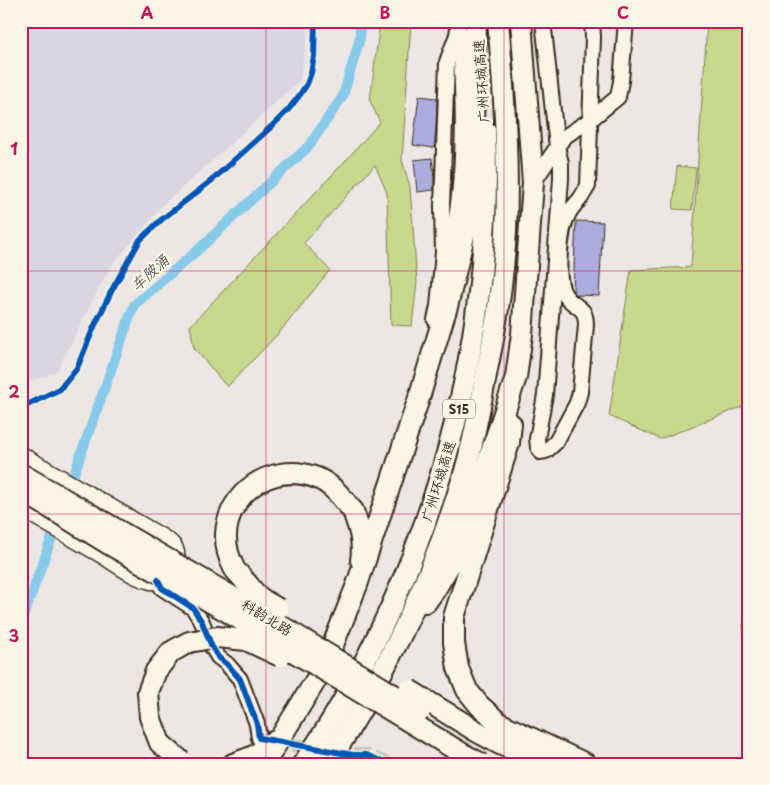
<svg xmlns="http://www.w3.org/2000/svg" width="770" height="785" font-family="'Playpen Sans','LXGW WenKai TC',sans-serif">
	<rect width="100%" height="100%" fill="#ece7e4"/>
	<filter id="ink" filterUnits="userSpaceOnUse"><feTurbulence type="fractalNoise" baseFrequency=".02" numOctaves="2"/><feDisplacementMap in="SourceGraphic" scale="10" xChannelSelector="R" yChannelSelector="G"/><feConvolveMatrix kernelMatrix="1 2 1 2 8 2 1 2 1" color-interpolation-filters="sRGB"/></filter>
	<g filter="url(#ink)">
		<polygon fill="#d9d6e2" points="21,21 309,21 309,23 300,80 244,132 165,203 110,267 56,372 21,385"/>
		<g fill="#c8d88c" stroke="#828155">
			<polygon points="380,21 411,21 402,160 410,187 417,282 412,326 391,325 387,193 375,165 304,243 330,270 280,332 227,387 194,348 190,326 347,159 380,122 370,101"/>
			<polygon points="707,24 749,32 749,404 660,439 609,416 631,270 691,267"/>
			<polygon points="677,166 696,168 692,210 673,209"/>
			<polygon points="749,612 749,688 743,625"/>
		</g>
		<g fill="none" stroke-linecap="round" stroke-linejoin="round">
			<g stroke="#87cae9" stroke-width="10">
				<polyline points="69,488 134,305 199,249 309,146 343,96 360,38 360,21"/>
				<polyline points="21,623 57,523"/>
			</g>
		</g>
		<g fill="#acadde" stroke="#3b2a1e">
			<polygon points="419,96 437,98 436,127 434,148 413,145"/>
			<polygon points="432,158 434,178 434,190 417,192 414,160"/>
			<polygon points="576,221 603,222 599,296 577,295 573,291"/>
		</g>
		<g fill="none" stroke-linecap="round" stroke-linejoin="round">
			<polyline stroke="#c9c1bc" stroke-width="14" stroke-dasharray="14 7" stroke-linecap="butt" points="271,741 353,755 366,755 388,764"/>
			<defs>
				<g id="minor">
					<path d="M543,21l14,126 4,16v16l-13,178 -3,38 -8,44 1,8 3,5 5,-1 10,-9 21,-39 3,-11 6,-67c0,-21 -12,-16 -21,-30 -10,-14 -5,-66 3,-80 2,-6 8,-11 12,-16 3,-4 5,-9 8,-13l5,-149 -1,-16"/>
					<polyline points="533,183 557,147 564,137 590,120 618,97 621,81 626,21"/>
					<path d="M450,257c4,-24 8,-48 10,-72 5,-51 2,-102 0,-153"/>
					<polyline points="435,320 438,306 443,252 442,206 447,62 457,35 459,21"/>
					<polyline points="158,580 162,588 193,608 202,622 212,647 218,657 227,664 240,679 257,724 259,738"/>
				</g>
				<path id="major" d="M21,456l142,83c5,3 9,6 11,10 4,10 -2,26 -12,30 -3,2 -8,1 -11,1 -17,-4 -33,-16 -47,-25 -28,-16 -55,-32 -83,-48"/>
				<g id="highway">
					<polyline points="511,424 509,443 454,617 454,643 458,668 467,690 479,705 499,723 586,764"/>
					<path d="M353,511c6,16 11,32 8,49"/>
					<polyline points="426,602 436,588 453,559 475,501 516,377 522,334 533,183 521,21"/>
					<polyline points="476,731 498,743 545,764"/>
					<polyline points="233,764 254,756 273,742"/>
					<polyline points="264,764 324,667 357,585 418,401 448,303 467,223 471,192 476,21"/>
					<path d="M303,764c14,-20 27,-40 39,-61 99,-172 152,-373 143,-573"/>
					<path d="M327,764c60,-90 107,-190 138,-293 9,-31 15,-64 21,-96 10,-47 17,-95 20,-143 3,-70 -2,-141 -8,-211"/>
				</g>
			</defs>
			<use href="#minor" stroke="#3b2a1e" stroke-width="18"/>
			<use href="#major" stroke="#3b2a1e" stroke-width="21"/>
			<use href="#highway" stroke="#3b2a1e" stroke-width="24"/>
			<use href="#minor" stroke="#fcf5e5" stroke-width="14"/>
			<use href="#major" stroke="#fcf5e5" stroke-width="18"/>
			<use href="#highway" stroke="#fcf5e5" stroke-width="20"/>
			<defs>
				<g id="highway-bridge">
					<polyline points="21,474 253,609 420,711"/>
					<polyline points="21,490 109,544 223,609 463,754 482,764"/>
					<path d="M278,609c-6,-4 -13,-7 -19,-12 -6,-5 -10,-12 -15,-17 -3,-4 -8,-8 -10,-12 -29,-55 26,-112 83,-90 15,6 26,21 36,33"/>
					<polyline points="409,690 476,731"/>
					<polyline points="181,761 160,743 150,717 148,692 156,671 171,652 189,642 217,637 246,640 280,656"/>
				</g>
			</defs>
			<use href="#highway-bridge" stroke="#3b2a1e" stroke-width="24" stroke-linecap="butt"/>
			<use href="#highway-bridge" stroke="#fcf5e5" stroke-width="20"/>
			<defs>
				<g id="cycleway">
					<polyline points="21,408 60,389 77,368 94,327 112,290 140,240 161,220 211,181 272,126 288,110 299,96 307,84 311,73 314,56 315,21"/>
					<polyline points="158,580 162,588 193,608 202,622 212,647 218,657 227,664 240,679 257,724 259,738 353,755 366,755 388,764"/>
				</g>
			</defs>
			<use href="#cycleway" stroke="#fcf5e5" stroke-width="9"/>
			<use href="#cycleway" stroke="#0057b8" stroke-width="6"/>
		</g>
	</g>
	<path fill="none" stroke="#c2185b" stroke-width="1" stroke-opacity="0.55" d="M266,21v743M504,21v743M21,271h728M21,514h728"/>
	<g text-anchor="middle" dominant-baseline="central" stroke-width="5" stroke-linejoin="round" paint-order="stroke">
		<rect fill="#fcf5e5" stroke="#75675a" stroke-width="1" x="443" y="399.5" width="32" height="19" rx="4"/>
		<g font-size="12" font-weight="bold" fill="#3b2a1e">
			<text x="459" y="409">S15</text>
		</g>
		<g font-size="14" fill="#3b2a1e" stroke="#fcf5e5">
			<text transform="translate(481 81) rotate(-94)">广州环城高速</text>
			<text transform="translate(438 481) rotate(-73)">广州环城高速</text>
			<text transform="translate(267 617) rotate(31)">科韵北路</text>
		</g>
		<g font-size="15" font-style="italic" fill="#525a5b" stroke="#fcf5e5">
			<text transform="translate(149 272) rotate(-42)">车陂涌</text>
		</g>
	</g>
	<rect width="770" height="785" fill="none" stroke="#fcf5e5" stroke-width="55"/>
	<rect x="28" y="28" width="714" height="730" fill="none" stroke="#c2185b" stroke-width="2"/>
	<g font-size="16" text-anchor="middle" font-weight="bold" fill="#c2185b">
		<text x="147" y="19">A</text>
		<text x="385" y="19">B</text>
		<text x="623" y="19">C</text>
		<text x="14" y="155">1</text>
		<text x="14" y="398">2</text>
		<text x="14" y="642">3</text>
	</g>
</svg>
